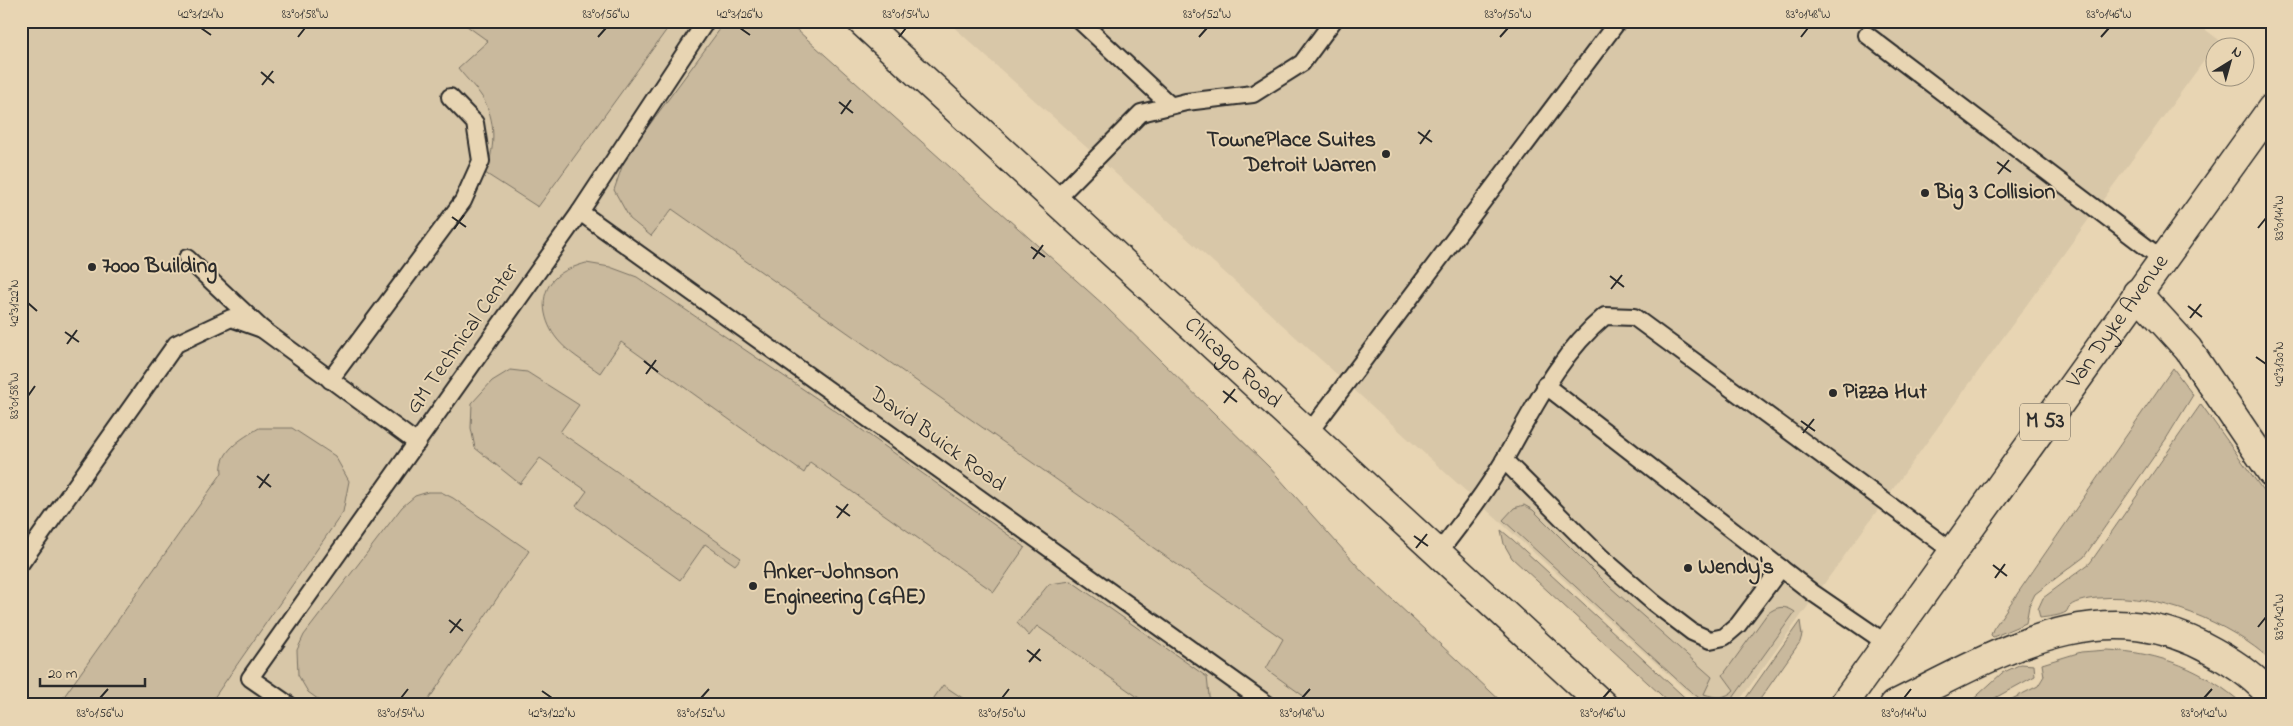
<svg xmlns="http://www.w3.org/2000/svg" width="2293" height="726" font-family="'Indie Flower',sans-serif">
	<rect width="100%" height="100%" fill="#e8d5b3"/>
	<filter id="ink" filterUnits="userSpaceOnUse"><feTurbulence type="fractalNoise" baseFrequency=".02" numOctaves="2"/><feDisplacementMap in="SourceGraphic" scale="10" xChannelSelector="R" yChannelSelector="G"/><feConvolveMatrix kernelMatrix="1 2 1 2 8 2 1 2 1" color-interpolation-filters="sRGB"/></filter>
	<g filter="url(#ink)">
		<g fill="#d8c7a8">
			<polygon points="21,21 753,21 1478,705 21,705"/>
			<polygon points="947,21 2194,21 2219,40 1736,705 1702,705"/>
		</g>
		<g fill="#c9b99d" stroke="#7a7264">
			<path d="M460,21h213l-135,186 -53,-34c10,-23 11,-49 0,-71 -6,-12 -19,-23 -27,-34l30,-27z"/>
			<polygon points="726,21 787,21 1105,306 1269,467 1363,572 1505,705 1316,705 1266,669 1283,639 672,209 651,236 630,219 614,190 625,158"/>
			<path d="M586,263l24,4 27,10 200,135 188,135 -31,45 -184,-130 -6,11 -183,-131 -21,31c-14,-10 -33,-21 -43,-34 -13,-16 -20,-44 -2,-61 8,-8 21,-12 31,-15z"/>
			<polygon points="2173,368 2193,395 2166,439 2084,557 2035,594 2029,606 2026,623 1993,637 1991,635 1993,629"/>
			<polygon points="510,370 527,372 579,405 560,432 741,558 735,565 705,544 680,580 576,506 587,491 540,458 520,484 475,448 471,428 472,403 492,381"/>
			<path d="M2201,404l71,99v11l-3,2 3,5v140c-43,-39 -114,-68 -173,-63 -7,0 -24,3 -29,8 -2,1 -2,4 -4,6 -6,4 -19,5 -26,6l-2,-9 5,-11 47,-35z"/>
			<path d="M259,428h33l43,28 14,25 -6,31 -134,193h-151l164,-232c-3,-22 19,-34 37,-45z"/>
			<polygon points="428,492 441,492 453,498 529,551 425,705 368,705 361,700 356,705 326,705 308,692 298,675 297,650 304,635 402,507 415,496"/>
			<path d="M1524,505l9,5 77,77 102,90 -8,17c12,4 21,5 30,-4l-11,-15 44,-61c10,-8 18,-9 28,-2l-67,93h-20l-24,-19 -181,-166 11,-12z"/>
			<polygon points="1501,530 1513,540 1693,705 1672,705 1512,558 1504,544"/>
			<polygon points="1071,581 1207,677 1210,705 1149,705 1037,626 1029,636 1017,623 1049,584"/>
			<polygon points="1800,621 1802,635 1800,642 1756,705 1741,705"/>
			<path d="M2107,650c53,2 97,20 137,55h-244l38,-19 6,-10 -2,-12 39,-12z"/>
			<polygon points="2021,664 2034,665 2035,676 1982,705 1967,705 2002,673"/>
			<polygon points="943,685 973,705 929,705"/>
		</g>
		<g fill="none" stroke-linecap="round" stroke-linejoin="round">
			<defs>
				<g id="lane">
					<polyline points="1080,21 1170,105"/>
					<polyline points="1867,35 2162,259"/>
					<polyline points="1055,200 1141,113 1186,102 1253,94 1302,63 1333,21"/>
					<polyline points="580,212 1268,705"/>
					<polyline points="187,258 262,329 417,443"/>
					<polyline points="330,380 463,201 481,161 475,123 450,97"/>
					<polyline points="1545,385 1813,593 1886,643"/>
					<polyline points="1308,434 1618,21"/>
					<polyline points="1504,460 1601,557 1654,603 1692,632 1710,640 1724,637 1738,625 1781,568"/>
					<path d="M1439,552c23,-30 45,-58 64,-90 30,-52 55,-107 102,-146l29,1 318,234"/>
					<polyline points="21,563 176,344 231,318 262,329"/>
					<polyline points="289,705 250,678 580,212 706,21"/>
				</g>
				<g id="secondary">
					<path id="s1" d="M861,21l742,684"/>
				</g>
				<g id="primary">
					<polyline points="2137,293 2188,349 2272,473"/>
					<path id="s2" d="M1843,705l429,-597"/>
					<path d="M1894,705c102,-50 206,-118 318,-54 22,12 45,27 60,47"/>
				</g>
			</defs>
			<use href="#lane" stroke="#2b2b2b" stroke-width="20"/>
			<use href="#secondary" stroke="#2b2b2b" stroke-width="31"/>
			<use href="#primary" stroke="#2b2b2b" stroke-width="31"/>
			<use href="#lane" stroke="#e8d5b3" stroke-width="16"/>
			<use href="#secondary" stroke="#e8d5b3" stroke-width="28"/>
			<use href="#primary" stroke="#e8d5b3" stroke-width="28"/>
		</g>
	</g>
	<path fill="none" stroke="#2b2b2b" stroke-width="2" d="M201,28l10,7M740,28l10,7M298,37l7,-9M598,37l8,-9M899,37l7,-9M1199,37l8,-9M1500,37l8,-9M1801,37l7,-9M2101,37l8,-9M261,72l13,11M262,85l11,-14M839,102l14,11M841,114l10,-14M1418,132l14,10M1420,144l10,-14M1997,162l14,10M1998,174l11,-14M452,217l14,10M2258,228l8,-10M454,229l10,-14M1031,247l14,10M1033,259l10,-14M1610,276l14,11M1611,289l11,-14M28,303l9,8M2188,306l14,11M2190,318l11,-14M65,332l14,10M67,344l10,-14M2256,357l10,7M644,361l14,11M646,374l10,-14M1223,391l14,11M28,396l7,-10M1224,403l11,-14M1801,421l14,10M1803,433l11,-14M257,476l14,11M259,488l10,-14M836,506l14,10M837,518l11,-14M1414,536l14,10M1416,548l11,-14M1993,565l14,11M1995,578l10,-14M449,620l14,11M2258,627l8,-10M450,633l11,-14M1027,650l14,11M1029,662l11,-13M542,691l10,7M100,698l8,-9M401,698l7,-9M701,698l8,-9M1002,698l7,-9M1302,698l8,-9M1603,698l8,-9M1904,698l7,-9M2204,698l8,-9"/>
	<g fill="#2b2b2b" stroke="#e8d5b3" stroke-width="2">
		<circle cx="1386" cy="154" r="5"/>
		<circle cx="1925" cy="193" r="5"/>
		<circle cx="92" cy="267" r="5"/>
		<circle cx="1833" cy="393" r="5"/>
		<circle cx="1688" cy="568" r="5"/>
		<circle cx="753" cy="586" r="5"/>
	</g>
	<g text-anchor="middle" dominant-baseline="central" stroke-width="4" stroke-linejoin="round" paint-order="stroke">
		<rect fill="#e8d5b3" stroke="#645e54" stroke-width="1" x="2020" y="403.5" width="50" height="37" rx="4"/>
		<g font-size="21" font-weight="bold" fill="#2b2b2b">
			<text x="2045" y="422">M 53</text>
		</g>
		<g font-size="22" font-weight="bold" fill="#2b2b2b" stroke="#e8d5b3" text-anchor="start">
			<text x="1376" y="141" text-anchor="end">TownePlace Suites<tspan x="1376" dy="25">Detroit Warren</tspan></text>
			<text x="1935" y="193">Big 3 Collision</text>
			<text x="102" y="267">7000 Building</text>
			<text x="1843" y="393">Pizza Hut</text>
			<text x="1698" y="568">Wendy's</text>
			<text x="763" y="573">Anker-Johnson<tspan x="763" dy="25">Engineering (GAE)</tspan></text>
		</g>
		<g font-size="22" fill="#2b2b2b" stroke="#e8d5b3">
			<text stroke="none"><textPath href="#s2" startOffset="472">Van Dyke Avenue</textPath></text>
			<text transform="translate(463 339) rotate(-55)">GM Technical Center</text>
			<text stroke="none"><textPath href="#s1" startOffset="505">Chicago Road</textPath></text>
			<text transform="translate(937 440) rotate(36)">David Buick Road</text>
		</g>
	</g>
	<rect width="2293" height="726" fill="none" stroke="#e8d5b3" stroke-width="55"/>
	<g transform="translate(2230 62) rotate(37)"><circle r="24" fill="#e8d5b3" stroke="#9c917d"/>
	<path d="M0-4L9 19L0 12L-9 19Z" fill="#2b2b2b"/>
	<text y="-8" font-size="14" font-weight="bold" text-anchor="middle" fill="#2b2b2b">N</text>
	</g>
	<path d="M40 678v8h105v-8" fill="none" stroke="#2b2b2b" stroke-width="2.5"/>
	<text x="48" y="678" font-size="15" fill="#2b2b2b" stroke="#e8d5b3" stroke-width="4" paint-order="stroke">20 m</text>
	<rect x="28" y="28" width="2238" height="670" fill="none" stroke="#2b2b2b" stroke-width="2"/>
	<g font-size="12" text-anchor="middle" fill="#2b2b2b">
		<text x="201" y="18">42°31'24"N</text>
		<text x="305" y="18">83°01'58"W</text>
		<text x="606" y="18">83°01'56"W</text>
		<text x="740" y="18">42°31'26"N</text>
		<text x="906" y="18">83°01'54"W</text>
		<text x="1207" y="18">83°01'52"W</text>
		<text x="1508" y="18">83°01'50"W</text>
		<text x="1808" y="18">83°01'48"W</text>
		<text x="2109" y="18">83°01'46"W</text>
		<text transform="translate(2279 218) rotate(-90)" y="4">83°01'44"W</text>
		<text transform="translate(14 303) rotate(-90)" y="4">42°31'22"N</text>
		<text transform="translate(2279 364) rotate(-90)" y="4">42°31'30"N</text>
		<text transform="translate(14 396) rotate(-90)" y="4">83°01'58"W</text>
		<text transform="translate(2279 617) rotate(-90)" y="4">83°01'42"W</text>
		<text x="100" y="717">83°01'56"W</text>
		<text x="401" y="717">83°01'54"W</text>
		<text x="552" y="717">42°31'22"N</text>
		<text x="701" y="717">83°01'52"W</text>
		<text x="1002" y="717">83°01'50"W</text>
		<text x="1302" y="717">83°01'48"W</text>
		<text x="1603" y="717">83°01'46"W</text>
		<text x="1904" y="717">83°01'44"W</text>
		<text x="2204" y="717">83°01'42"W</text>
	</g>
</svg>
